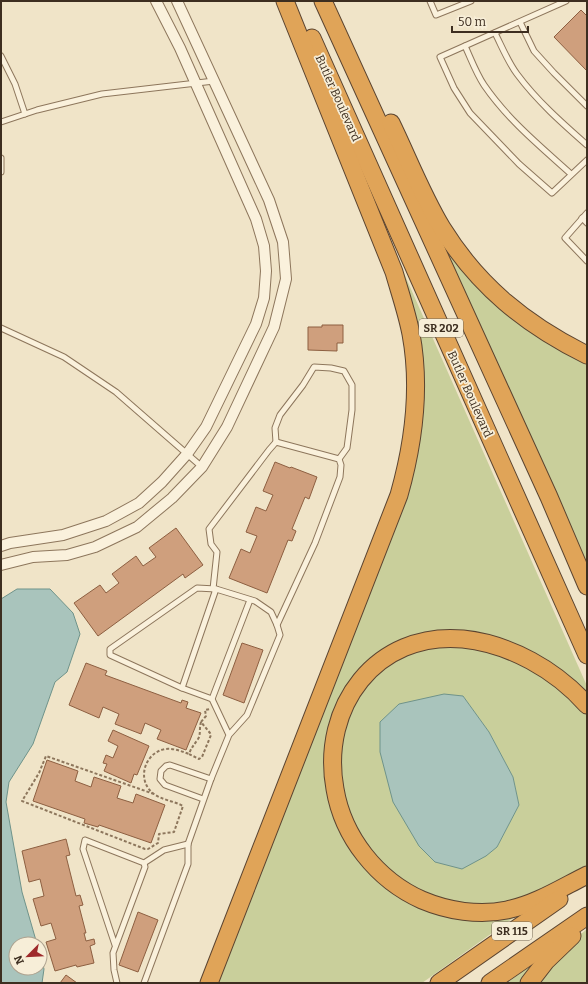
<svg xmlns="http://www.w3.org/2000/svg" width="588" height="984" font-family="Bitter,serif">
	<rect width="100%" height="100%" fill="#f0e4c8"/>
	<g fill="#c9cf9b" fill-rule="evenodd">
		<polygon points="448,254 452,254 587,359 587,565"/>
		<polygon points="399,262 587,686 587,691 524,654 422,639 346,697 332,797 398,892 516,916 422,983 215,983 417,436"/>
		<path d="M458,645l32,6 37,14 50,38 10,11v153l-79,38 -70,-3 -55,-32 -29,-38 -16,-59 8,-56 25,-41 43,-26zM463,696l26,36 24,45 6,28 -22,42z"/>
		<polygon points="587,929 587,983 535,983 575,939"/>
		<polygon points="532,964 533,966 521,983 507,983"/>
	</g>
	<g fill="#a9c4bc" stroke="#6f938a">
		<polygon points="17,589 50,589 73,613 80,634 67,672 55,682 33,744 9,782 6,802 22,892 37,944 16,944 16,968 40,968 40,954 44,969 42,983 1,983 1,599"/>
		<polygon points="444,694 463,696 489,732 513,777 519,805 497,847 486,856 462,869 435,862 419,846 393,802 380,752 380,722 399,704"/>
	</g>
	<g fill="#cf9f7d" stroke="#8d5f41">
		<polygon points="581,10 587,16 587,71 554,37"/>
		<polygon points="322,325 343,325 343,343 337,343 337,351 308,350 308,327 322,327"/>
		<polygon points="275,462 290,468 291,467 317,477 309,499 305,497 292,529 296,531 292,541 288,540 267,593 229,578 241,549 250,553 257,536 246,532 256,507 266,511 273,495 263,491"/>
		<polygon points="176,528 203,565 185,578 183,574 98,636 74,603 100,585 106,593 119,583 112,574 136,556 143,566 156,557 149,548"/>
		<polygon points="242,643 263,650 244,703 223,695"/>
		<polygon points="86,663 107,671 105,675 181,703 182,700 188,702 186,708 201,713 186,750 157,739 161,730 145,723 141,734 115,724 119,714 103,707 99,718 69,705"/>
		<polygon points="113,730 149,746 137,775 134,774 131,783 104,771 107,764 103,763 106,755 113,758 118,746 108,741"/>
		<polygon points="47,760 78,771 75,781 91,787 94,777 121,786 117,798 133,803 136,794 165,805 151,843 99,825 98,827 84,823 85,819 33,801"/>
		<polygon points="66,839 70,855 66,856 76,896 80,895 83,905 79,906 86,933 84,933 86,941 94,939 95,944 90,946 94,963 77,967 76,965 55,971 46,942 56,939 51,923 41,926 33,899 44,896 40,879 29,882 22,851"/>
		<polygon points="138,912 158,920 138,972 119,965"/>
		<polygon points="66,975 77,983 60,983"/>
	</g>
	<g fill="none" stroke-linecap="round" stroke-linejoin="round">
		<defs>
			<g id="lane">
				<polyline points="430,1 436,15 471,1"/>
				<polyline points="566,1 440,57 454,88 470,113 519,164 552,193 587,160"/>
				<polyline points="520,22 534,51 554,73 587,106"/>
				<path d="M495,33c7,14 13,29 22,41 20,27 45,49 70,71"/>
				<path d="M465,46c6,13 11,27 19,39 24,35 56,61 87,89"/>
				<polyline points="1,56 15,84 25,114"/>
				<polyline points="1,122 37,110 102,94 214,81"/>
				<polyline points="1,158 1,172"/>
				<polyline points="587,213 565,238 587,261"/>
				<polyline points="582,218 587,223"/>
				<polyline points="1,328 64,357 116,392 202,467"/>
				<polyline points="276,442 275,428 280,415 303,385 314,367 331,368 344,371 352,385 352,410 347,448 339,459"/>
				<polyline points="213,589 217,552 211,544 209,529 269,450 276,442 339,459 341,465 340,477 315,543 277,625"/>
				<polyline points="182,688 216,589"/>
				<polyline points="212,699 250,600"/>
				<polyline points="203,799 165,785 160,779 161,771 166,766 170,765 211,779"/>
				<polyline points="144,863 164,850 188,844"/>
				<polyline points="115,945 83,849 85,840 144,863 145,867 113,953 114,970 117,983"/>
				<polyline points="144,983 188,864 188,844 211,779 229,735 247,715 280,635 277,625 271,612 255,601 216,589 197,588 110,649 110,655 182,688 212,699 229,735"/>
			</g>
			<g id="street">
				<polyline points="1,546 10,543 63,535 106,521 139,503 162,482 187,454 206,427 256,324 264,298 266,271 264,246 256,219 180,48 156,1"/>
				<polyline points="1,565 33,557 67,555 95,547 137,527 172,498 202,467 227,427 274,327 286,279 283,242 269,200 177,1"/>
			</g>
			<g id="highway">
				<polyline points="323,1 549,497 587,586"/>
				<polyline points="312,38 587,655"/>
				<path d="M391,123c17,35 31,72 51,105 36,58 84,97 145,127"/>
				<path d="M587,705c-31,-35 -77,-61 -124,-66 -87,-8 -143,68 -128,150 8,48 42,91 87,111 26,11 57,16 85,10 29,-6 54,-22 80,-35"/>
				<path d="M209,983l190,-488c15,-53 22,-107 12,-161 -4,-21 -11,-41 -17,-62l-109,-271"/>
				<polyline points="439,983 559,899"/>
				<polyline points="490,983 587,916"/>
				<polyline points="529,983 546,961 572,936"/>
			</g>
		</defs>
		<use href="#lane" stroke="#8d765c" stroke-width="7"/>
		<use href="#street" stroke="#8d765c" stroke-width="12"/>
		<use href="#highway" stroke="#5b4430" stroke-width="19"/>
		<g stroke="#8d765c" stroke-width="2" stroke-dasharray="3 2" stroke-linecap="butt">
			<path d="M201,722c-2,6 0,13 -3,17 -4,6 -7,9 -9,15l10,5 3,-2 9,-22 -1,-2 -9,-11 5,-6 -1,-6 5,-1"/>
			<path d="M154,794l-108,-38 -7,17 -17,28 123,48h3l10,-6 1,-9 15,-2 9,-26c-9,-5 -21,-6 -29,-12 -18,-13 -10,-41 11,-45 8,-1 16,2 24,5"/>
		</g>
		<use href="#lane" stroke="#faf1dc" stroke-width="5"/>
		<use href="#street" stroke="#faf1dc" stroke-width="10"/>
		<use href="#highway" stroke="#e0a458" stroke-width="17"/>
	</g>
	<g text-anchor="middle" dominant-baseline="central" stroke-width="3.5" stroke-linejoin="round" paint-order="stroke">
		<g fill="#f7eed8" stroke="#756857" stroke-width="1">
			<rect x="419" y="319" width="44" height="18" rx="3"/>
			<rect x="492" y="922" width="40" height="18" rx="3"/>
		</g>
		<g font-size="11" font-weight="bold" fill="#3d2e20">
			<text x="441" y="328">SR 202</text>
			<text x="512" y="931">SR 115</text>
		</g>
		<g font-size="12" fill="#3d2e20" stroke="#f7eed8">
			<text transform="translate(338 98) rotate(66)">Butler Boulevard</text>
			<text transform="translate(470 394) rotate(66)">Butler Boulevard</text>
		</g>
	</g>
	<rect width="588" height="984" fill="none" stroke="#3d2e20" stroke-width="4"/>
	<g transform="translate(28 956) rotate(246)"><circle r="19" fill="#f7eed8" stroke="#ada18e"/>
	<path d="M0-3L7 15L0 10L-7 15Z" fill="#9e2a2b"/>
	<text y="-6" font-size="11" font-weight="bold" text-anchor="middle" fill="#3d2e20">N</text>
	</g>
	<path d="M452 26v6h76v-6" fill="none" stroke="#3d2e20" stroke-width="2"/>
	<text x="458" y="26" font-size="12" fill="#3d2e20" stroke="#f7eed8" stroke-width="3" paint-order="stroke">50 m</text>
</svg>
